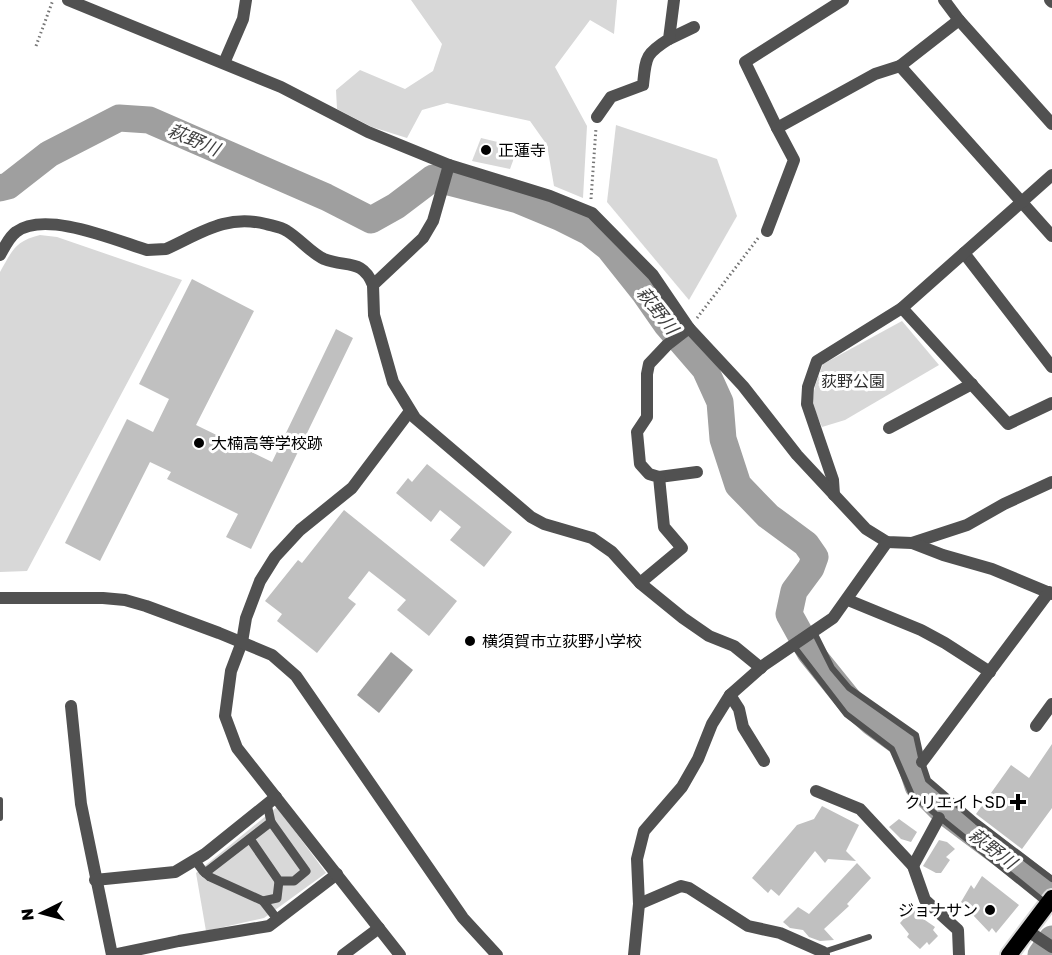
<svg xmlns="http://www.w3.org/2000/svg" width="1052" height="955" font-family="'Golos Text','Noto Sans JP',sans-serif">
	<rect width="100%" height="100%" fill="#fff"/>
	<g fill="#d8d8d8">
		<polygon points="411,0 617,0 614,34 590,20 555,67 587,126 583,198 554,186 547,145 530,121 447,103 422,110 407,138 372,127 337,109 336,90 360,70 405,89 433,71 442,44"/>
		<polygon points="616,125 717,159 737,216 689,300 607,202"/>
		<polygon points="481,138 518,147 510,169 472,161"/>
		<path d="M40,235l17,2 125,43 -155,291 -27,1v-300c12,-21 15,-31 40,-37z"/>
		<polygon points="902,321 939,365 845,420 822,427 812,404 815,386 823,364"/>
		<polygon points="277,807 326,873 264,918 206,931 196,873"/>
	</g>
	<polygon fill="#9f9f9f" points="391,652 413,670 379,713 357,695"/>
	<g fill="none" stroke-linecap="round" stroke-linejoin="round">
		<g stroke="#9f9f9f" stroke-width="27">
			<polyline points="0,188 8,186 49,154 119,118 149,120 326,197 371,220 396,206 433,178 518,200 559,217 589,232 609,248 644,292 667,325 705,369 720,402 723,439 738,485 768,516 806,544 815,557 811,568 794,591 789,614 810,652 852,704 872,722 905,746 918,786 940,808 1052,892"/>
			<polyline points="1041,955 1052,939"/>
		</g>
	</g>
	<g fill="#c0c0c0">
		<polygon points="192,279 254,311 196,425 272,462 336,329 353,338 251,549 226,537 238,514 167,479 171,472 150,462 100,561 65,543 127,419 153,432 169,399 139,384"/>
		<polygon points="427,464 512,532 484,567 450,540 461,527 440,510 431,522 396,493 408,478 412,482"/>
		<polygon points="344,510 457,601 429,636 397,610 406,600 369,571 348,598 356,604 317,653 277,621 282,614 265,601 298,560 302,563"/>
		<polygon points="1052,744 1052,808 1022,849 976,814 1011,765 1029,778"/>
		<polygon points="822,806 859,825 846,851 856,861 828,859 825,863 815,851 779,896 771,889 768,893 752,878 797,825 814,819"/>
		<polygon points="899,819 917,832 911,842 901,839 889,827"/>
		<polygon points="939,840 947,842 955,849 946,857 950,860 941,873 936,873 923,866"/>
		<polygon points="857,863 871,878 847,904 849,906 824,929 834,940 820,941 809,937 803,930 790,928 783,922 798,907 809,914"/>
		<polygon points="982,876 1019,905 996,933 992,928 989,932 971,913 973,910 961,902 971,885 974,889"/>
		<polygon points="917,904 924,913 922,918 935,927 933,930 938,936 929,945 927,942 920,949 907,937 909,934 900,923"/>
	</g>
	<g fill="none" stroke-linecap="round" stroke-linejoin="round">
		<defs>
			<polyline id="trunk" points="1009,955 1052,898"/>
		</defs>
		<use href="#trunk" stroke="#dbdbdb" stroke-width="20"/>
		<g stroke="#737373" stroke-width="3" stroke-dasharray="1.5 3" stroke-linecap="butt">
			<polyline points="36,46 53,0"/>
			<polyline points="591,199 596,128"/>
			<polyline points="697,318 759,237"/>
		</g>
		<g stroke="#515151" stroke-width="6">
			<polyline points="814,632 832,668 849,688 916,735 922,762 928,780 977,822 1052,879"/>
			<polyline points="793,645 846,714 892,749 912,795 1047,904"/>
			<polyline points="0,800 0,818"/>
			<polyline points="823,952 869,937"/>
		</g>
		<g stroke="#515151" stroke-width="9">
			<polyline points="250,839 279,881 294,881 306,871 271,822"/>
			<polyline points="195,860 203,871 210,877 263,901 277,919"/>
			<polyline points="205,873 271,822 267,804"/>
			<polyline points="263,901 277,898 279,881"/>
		</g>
		<g stroke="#515151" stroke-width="12">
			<polyline points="68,0 281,87 368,132 449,165"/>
			<polyline points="843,0 745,62 777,128 875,74 900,66 1052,236"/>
			<polyline points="944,0 959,20 1052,124"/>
			<polyline points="1050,0 1052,2"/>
			<polyline points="669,39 694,27"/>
			<polyline points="224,63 243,19 246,0"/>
			<polyline points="900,66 959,20"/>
			<path d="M597,117l14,-20 32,-12c3,-28 2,-31 26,-46l5,-39"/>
			<polyline points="767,231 794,160 777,128"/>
			<polyline points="964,253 1052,367"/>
			<path d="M0,255c4,-7 9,-18 16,-23 29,-22 99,8 131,18l19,-1c35,-16 60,-35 100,-25 7,2 15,3 21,7 13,8 24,22 37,28 22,9 38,-1 49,26"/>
			<polyline points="902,308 1008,424 1052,403"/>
			<polyline points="889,428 972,384"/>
			<polyline points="659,477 697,472"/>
			<polyline points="834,495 833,480 807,404 808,387 817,361 902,308 1052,175"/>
			<polyline points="912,543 967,525 1004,504 1052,482"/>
			<polyline points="640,583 682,548 664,527 659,477 649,474 640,464 637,432 647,417 647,374 649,364 667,345 689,328"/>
			<polyline points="848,600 921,630 945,643 990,672"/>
			<polyline points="761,668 734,646 709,636 683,618 640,583 612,552 592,538 544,524 531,517 415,418 393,382 374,315 373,285 423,238 433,221 449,165 550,196 592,213 653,275 689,328 743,386 797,455 866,529 887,542 912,543 943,555 992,569 1052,594"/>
			<polyline points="730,695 739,709 743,727 764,761"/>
			<polyline points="71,706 81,804 112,955"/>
			<polyline points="1036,726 1052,704"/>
			<polyline points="922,762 1049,592"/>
			<polyline points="816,791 860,809 913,866 925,900 958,930 959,955"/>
			<polyline points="913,866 939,818"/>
			<polyline points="95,880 175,872 205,854 276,797"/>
			<polyline points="639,904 681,886 689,888 748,926 780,933 823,952 824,955"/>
			<polyline points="1028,931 1052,947"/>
			<polyline points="112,955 179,941 269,926 337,874"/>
			<polyline points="343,955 379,928"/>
			<polyline points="400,955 237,748 225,716 231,671 242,642 246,618 260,581 275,557 300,530 352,488 410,411"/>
			<polyline points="634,955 639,904 637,859 644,831 682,787 698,759 712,724 730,695 764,665 833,618 887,542"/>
		</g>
		<polyline stroke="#515151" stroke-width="12" points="0,598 103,598 125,600 146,606 219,633 272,655 296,676 463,918 497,955"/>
		<use href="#trunk" stroke="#000" stroke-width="16"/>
	</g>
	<g fill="#000" stroke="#fff" stroke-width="2">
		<circle cx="486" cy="150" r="6"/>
		<circle cx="199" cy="443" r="6"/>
		<circle cx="470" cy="641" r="6"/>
		<path d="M1015 793h6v6h6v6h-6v6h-6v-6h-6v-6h6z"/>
		<circle cx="990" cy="910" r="6"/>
	</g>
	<g text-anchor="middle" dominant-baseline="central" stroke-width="6" stroke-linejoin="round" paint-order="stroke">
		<g font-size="16" fill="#000" stroke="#fff" text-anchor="start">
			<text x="498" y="150">正蓮寺</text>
			<text x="211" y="443">大楠高等学校跡</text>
			<text x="482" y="641">横須賀市立荻野小学校</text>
			<text x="1006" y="802" text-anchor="end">クリエイトSD</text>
			<text x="978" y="910" text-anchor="end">ジョナサン</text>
		</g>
		<g font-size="16" fill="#2f2f2f" stroke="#fff">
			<text x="853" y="381">荻野公園</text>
		</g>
		<g font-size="18" font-style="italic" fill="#404040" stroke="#fff">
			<text transform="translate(194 139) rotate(23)">萩野川</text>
			<text transform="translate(658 310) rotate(52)">萩野川</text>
			<text transform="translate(993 848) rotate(37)">萩野川</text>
		</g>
	</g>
	<g transform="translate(42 913) rotate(264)" stroke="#ffffff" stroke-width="4.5" paint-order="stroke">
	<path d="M0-4.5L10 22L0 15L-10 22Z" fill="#000000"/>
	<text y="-9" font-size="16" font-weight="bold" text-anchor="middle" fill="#000000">N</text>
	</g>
</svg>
